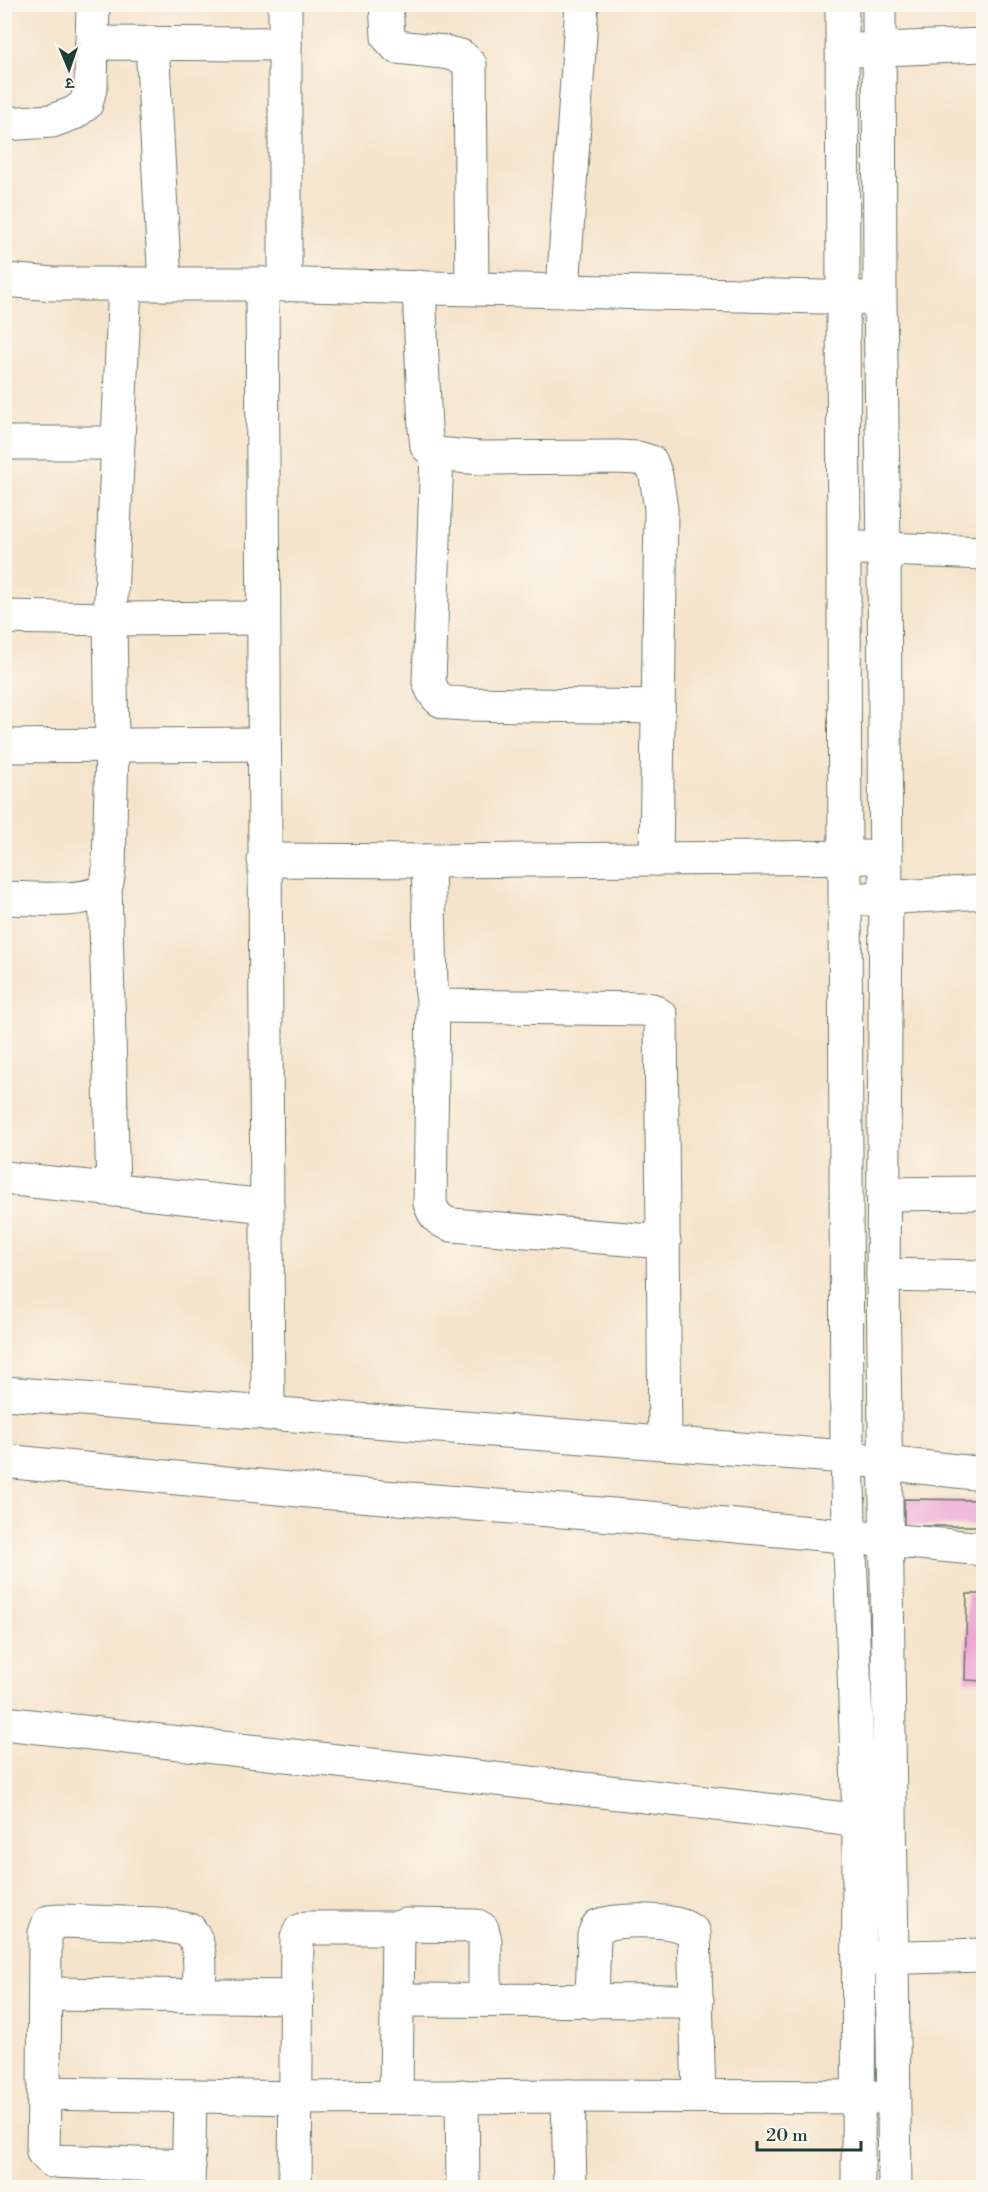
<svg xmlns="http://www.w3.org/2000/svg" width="988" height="2192" font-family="'Libre Bodoni','Noto Serif Devanagari',serif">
	<rect width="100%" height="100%" fill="#fbf7ec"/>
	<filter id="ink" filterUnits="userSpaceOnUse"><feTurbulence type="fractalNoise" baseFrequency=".0167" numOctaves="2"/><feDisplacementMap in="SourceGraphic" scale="12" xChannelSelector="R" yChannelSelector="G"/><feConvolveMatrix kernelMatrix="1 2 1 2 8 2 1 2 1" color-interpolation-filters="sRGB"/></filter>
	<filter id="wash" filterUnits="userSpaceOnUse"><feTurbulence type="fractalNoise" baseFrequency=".008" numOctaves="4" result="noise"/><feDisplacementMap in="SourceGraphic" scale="24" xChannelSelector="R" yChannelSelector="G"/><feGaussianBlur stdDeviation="1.35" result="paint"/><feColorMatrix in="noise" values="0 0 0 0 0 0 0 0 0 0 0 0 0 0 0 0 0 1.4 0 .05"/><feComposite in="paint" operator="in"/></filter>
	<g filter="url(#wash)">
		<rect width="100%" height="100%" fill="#f5e4cc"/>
		<g id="blocks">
			<g fill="#eea6d5">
				<polygon points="904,1499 984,1500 984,1526 904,1526"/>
				<polygon points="967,1594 984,1594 984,1681 965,1680"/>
			</g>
		</g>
	</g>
	<g filter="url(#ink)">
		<use href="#blocks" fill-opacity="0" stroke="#6a7769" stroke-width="1.5"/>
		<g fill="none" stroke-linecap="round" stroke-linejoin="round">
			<defs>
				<g id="minor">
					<polyline points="386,4 388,37 397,47 443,52 461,56 470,65 472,288"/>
					<polyline points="842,4 847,1457 859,1821 858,2188"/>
					<polyline points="879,4 880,299 884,549 886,898 883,1275 895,2188"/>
					<polyline points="92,43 285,44"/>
					<polyline points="152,43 165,284"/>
					<polyline points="856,50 984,45"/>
					<polyline points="4,124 52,121 74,113 86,104 91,85 93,4"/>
					<polyline points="4,280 54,284 262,284 866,298"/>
					<polyline points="262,284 268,1414"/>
					<polyline points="285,285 285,4"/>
					<polyline points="419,287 425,429 427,446 437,454 480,458 617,457 638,458 651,462 656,476 661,509 656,859"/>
					<polyline points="563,290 582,4"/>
					<polyline points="4,443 118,443"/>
					<path d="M437,454l-8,228c8,22 15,21 36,22l193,3"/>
					<polyline points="862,548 984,553"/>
					<polyline points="4,617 110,619 263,618"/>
					<polyline points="4,746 263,744"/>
					<polyline points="264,860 428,861 868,857"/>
					<polyline points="428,861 431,986 433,999 443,1006 642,1009 652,1010 661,1016 665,1443"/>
					<polyline points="105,886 113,1190"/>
					<path d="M4,898c22,0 88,7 101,-11 3,-4 3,-13 4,-19l3,-123 -2,-126 15,-335"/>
					<polyline points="865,899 984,892"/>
					<path d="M433,999l-3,204c4,13 9,18 22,22l212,17"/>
					<polyline points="4,1178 267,1206"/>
					<polyline points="883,1194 984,1193"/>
					<polyline points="883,1275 984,1277"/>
					<polyline points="4,1393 847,1457 884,1463 984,1474"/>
					<polyline points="4,1461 309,1491 638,1517 984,1549"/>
					<polyline points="4,1723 881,1823"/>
					<polyline points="871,1958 984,1955"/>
					<polyline points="47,1994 297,1997"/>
					<polyline points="397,2000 697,2001"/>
					<path d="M592,2002l2,-67 4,-9c19,-7 65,-7 84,0 4,1 8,4 12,7l5,163"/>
					<path d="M44,2093l1,-160 4,-11 11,-1 97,3 33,6c14,18 9,43 9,64"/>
					<polyline points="396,2096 398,1928 405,1925 477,1926 482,1929 485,1940 485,2000"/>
					<polyline points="462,2096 463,2188"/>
					<polyline points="568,2096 570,2188"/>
					<polyline points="189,2166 52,2161 43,2152 44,2093 297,2098 568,2096 881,2097"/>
					<polyline points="188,2187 190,2096"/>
					<polyline points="295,2188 297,1938 300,1931 307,1928 398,1928"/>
				</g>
			</defs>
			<use href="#minor" stroke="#6a7769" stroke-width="35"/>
			<use href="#minor" stroke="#fff" stroke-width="33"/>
		</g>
	</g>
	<rect width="988" height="2192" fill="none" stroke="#fbf7ec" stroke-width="24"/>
	<g transform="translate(69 69) rotate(178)" stroke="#fbf7ec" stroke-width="4.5" paint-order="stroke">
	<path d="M0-4.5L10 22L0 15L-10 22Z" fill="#1f3d34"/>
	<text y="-9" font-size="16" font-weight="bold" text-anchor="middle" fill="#1f3d34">उ</text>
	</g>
	<path d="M757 2141v9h104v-9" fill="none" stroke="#1f3d34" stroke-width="3"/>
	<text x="766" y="2141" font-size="18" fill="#1f3d34" stroke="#fbf7ec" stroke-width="4.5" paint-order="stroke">20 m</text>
</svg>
